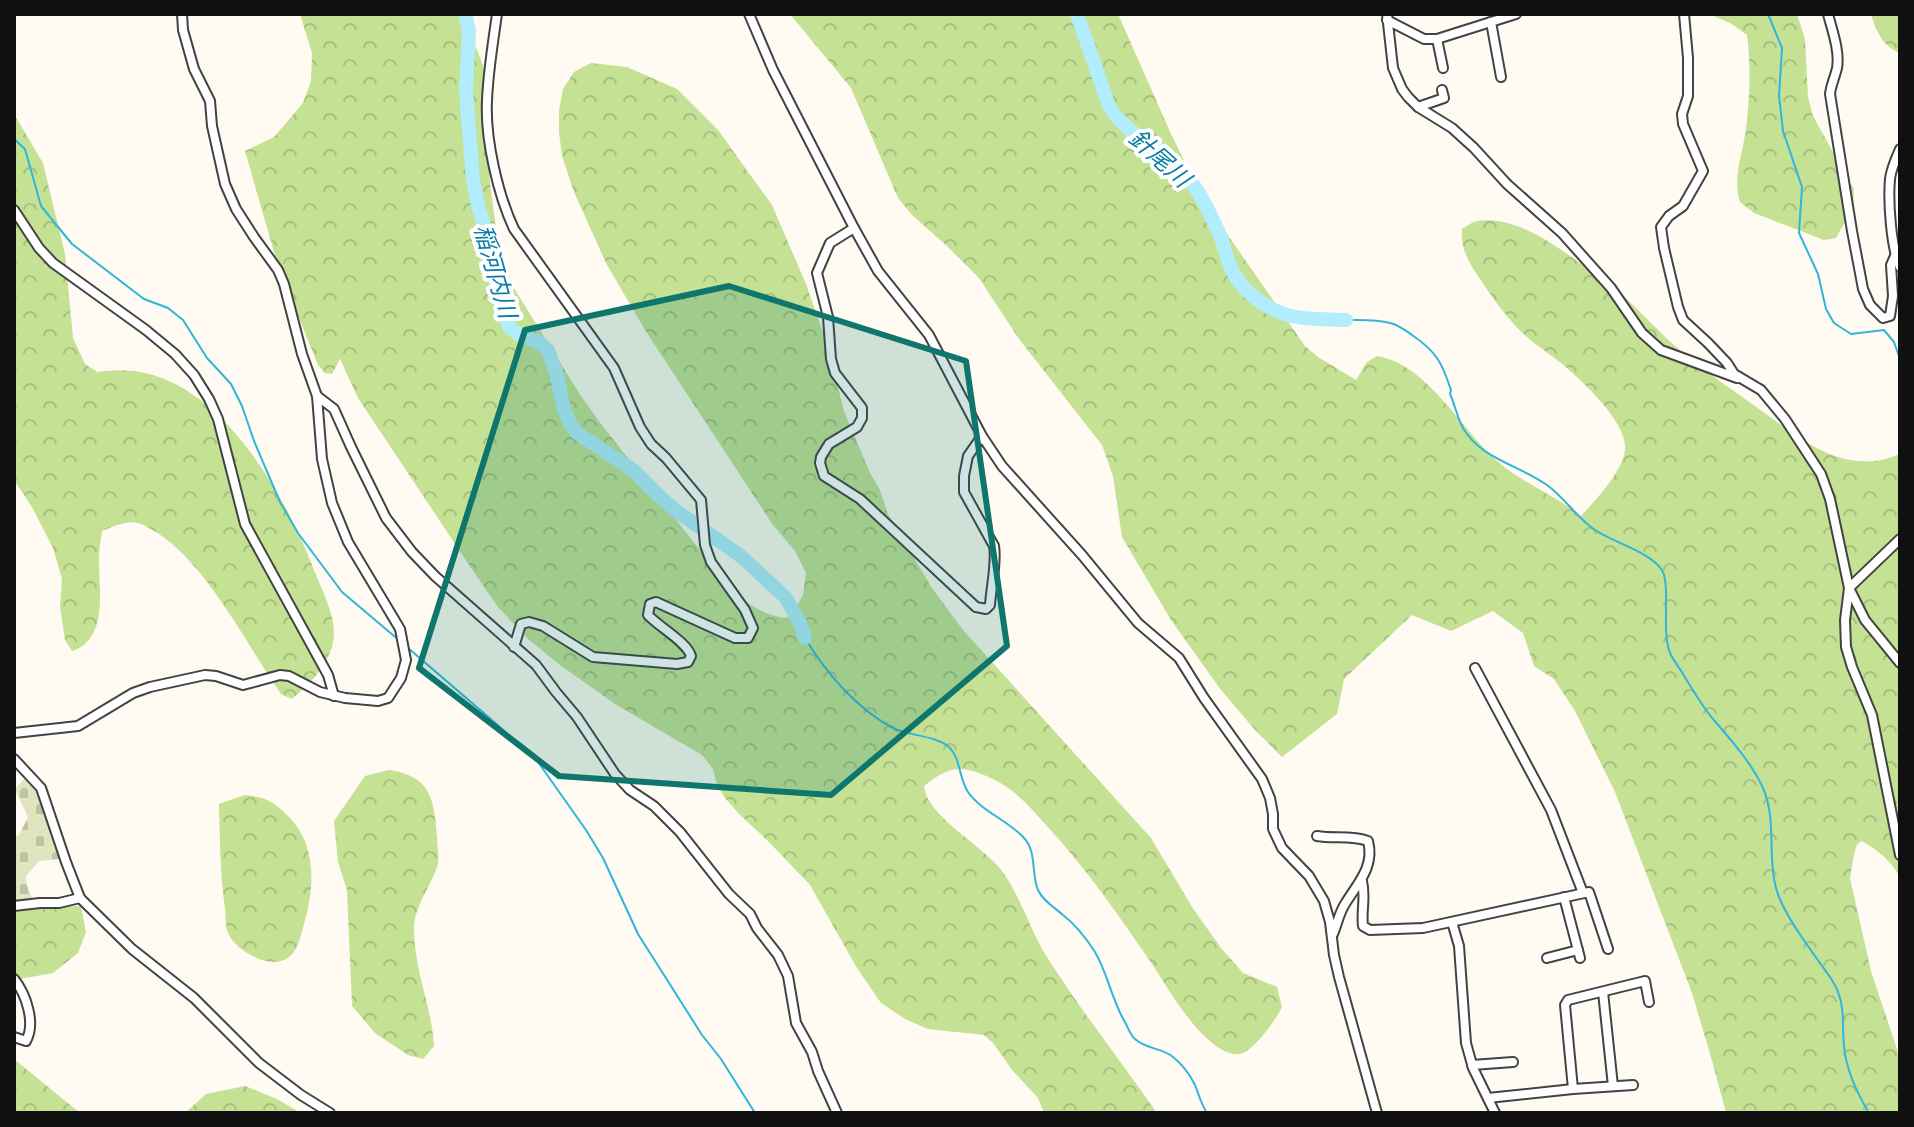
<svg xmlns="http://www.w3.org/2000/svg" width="1914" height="1127" font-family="'Playfair Display','Noto Sans JP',serif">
	<defs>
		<pattern id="forest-crowns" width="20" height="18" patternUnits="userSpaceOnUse" patternTransform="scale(2)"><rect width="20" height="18" fill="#c4e194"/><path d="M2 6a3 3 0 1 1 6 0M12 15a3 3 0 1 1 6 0" fill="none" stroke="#a7c07f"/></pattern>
		<pattern id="cemetery-stones" width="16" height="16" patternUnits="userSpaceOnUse" patternTransform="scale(2)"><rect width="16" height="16" fill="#dfe5bf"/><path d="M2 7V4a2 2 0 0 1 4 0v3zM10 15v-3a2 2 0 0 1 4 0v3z" fill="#bec3a3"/></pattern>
	</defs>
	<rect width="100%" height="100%" fill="#fffaf2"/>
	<g fill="url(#forest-crowns)">
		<path d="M300,14h159l13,24 11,27 8,42 -4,43 4,41 5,37 16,57 67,108 19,27 131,167c17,16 33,28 57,31l7,-5 10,-18 3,-22 -11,-22 -22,-26 -128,-195 -39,-67 -32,-71 -12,-36 -3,-24v-22l4,-21 11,-17 17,-9 36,4 50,22 41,41 54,75 34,79 22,63 16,64 26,62 10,17 8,24 44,74 31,42 188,208 41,69 29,41 22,25 34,14 5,20c-6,12 -29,46 -43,47 -31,3 -69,-62 -83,-84 -34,-50 -69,-101 -110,-145 -11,-12 -22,-25 -35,-35 -10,-8 -36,-21 -50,-21 -14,-1 -27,9 -37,17 2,30 60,60 78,85 19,26 28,59 45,86 34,54 74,104 110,156h-113l-6,-15 -25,-27 -20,-28 -9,-8 -56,-6 -21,-9 -26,-17 -24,-35 -47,-83 -41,-43 -30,-28 -14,-16 -8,-13 -4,-16 -11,-14 -87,-51 -55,-39 -32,-26 -30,-32 -27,-39 -113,-170 -18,-39 -8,15 -7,-1 -7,-8 -40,-99 -33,-115 29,-14 29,-34 8,-22 1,-28z"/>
		<path d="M790,14h328l53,120 33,67 101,145 13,11 38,23 11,-18 10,-6c50,8 84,73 120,105 25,22 58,34 84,55 14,-15 42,-45 44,-66 3,-28 -44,-70 -64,-87 -11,-9 -24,-17 -34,-26 -19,-17 -33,-37 -47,-58 -11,-16 -20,-31 -18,-50 5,-3 11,-8 16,-8 40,-6 84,29 114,51 8,7 17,12 25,18 20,18 38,38 57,55 28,25 59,45 88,66 42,31 84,66 138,43v423c-10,-17 -21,-26 -38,-36l-5,3 -3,10 -4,24 21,93 29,87v55h-174l-13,-49 -21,-71 -77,-201 -40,-81 -21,-32 -20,-13 -11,-33 -30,-22 -42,20 -39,-16 -68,64 -7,35 -55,43 -26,-26 -35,-41 -50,-70 -49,-83 -9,-61 -11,-31 -83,-106 -40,-61 -32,-32 -35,-31 -14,-17 -47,-110z"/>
		<path d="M1709,14h88l8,25 3,58 5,19 41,74 -1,18 -17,30 -12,2 -70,-27 -14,-11c-8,-24 3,-49 6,-73 4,-31 5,-64 1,-94l-15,-11z"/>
		<path d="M1871,14h29v39c-17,-6 -24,-22 -29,-39z"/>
		<path d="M14,114l29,49 22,91 8,84 12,26 12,8c16,-2 32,-3 48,1 82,18 142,126 169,197 8,20 20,43 20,64 -1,27 -23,49 -42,65l-11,-5c-35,-50 -78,-138 -132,-166 -3,-2 -7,-4 -11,-5 -11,-3 -26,4 -36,8 -1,8 -3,16 -3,25 -1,30 11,83 -27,95l-7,-11 -5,-33 2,-28 -9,-31 -21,-41 -18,-27z"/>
		<path d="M389,770c42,6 45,29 48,67 0,9 3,22 0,30 -8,22 -23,40 -23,63 0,40 18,77 20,116l-11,13 -15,-4 -33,-22 -23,-27 -5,-116 -9,-28 -4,-41 31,-45z"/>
		<path d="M245,795c20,2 28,6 42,20 30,29 28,71 17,109 -4,13 -6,30 -20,36 -9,4 -22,1 -29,-3 -11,-5 -22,-13 -27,-24 -3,-7 -2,-17 -3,-25 -5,-34 -5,-69 -6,-104z"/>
		<polygon points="81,906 86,932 78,953 53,973 14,980 14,912 48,907"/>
		<polygon points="14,1059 80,1113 14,1113"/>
		<polygon points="245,1086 277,1099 301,1113 185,1113 206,1094"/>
	</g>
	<polygon fill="url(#cemetery-stones)" points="26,777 44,804 59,859 39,861 26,876 27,886 33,900 14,902 14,837 19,835 28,817 15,789"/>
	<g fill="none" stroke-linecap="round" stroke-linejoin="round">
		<g stroke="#30b5db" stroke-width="2">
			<polyline points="1768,14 1782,48 1779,96 1783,131 1802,187 1799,233 1818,274 1826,309 1834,323 1851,334 1884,330 1894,342 1900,359"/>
			<polyline points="14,139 25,149 41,206 72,244 144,299 168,308 183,320 207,358 231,384 242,406 254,441 280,502 298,533 342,592 400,641"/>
			<path d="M1346,320c14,0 30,-1 44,3 9,2 15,7 22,12 25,17 30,28 39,55l-1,4c5,11 7,23 13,34 18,31 56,37 84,57 18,13 30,33 48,45 19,13 54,21 67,40 9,16 -1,60 8,83 3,7 9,14 13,21 9,15 19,32 30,45 18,21 38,43 50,69 14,32 4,67 13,100 6,24 32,58 46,78 6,8 13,17 16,26 7,17 4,36 6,54 2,24 13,47 25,67"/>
			<path d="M805,638c21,35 52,71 88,90 16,8 46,8 57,20 11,12 9,31 18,44 13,19 41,29 56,46 13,14 7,35 14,52 5,11 16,17 25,25 13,10 23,23 32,37 13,22 17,49 31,72 2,4 5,12 9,15 10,10 28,9 38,18 9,7 17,18 22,28 4,10 6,19 12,28"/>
			<polyline points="408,648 500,727 538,762 586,830 603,858 638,934 702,1035 721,1059 755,1113"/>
		</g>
		<g stroke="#b1edfc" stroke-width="14">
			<polyline points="465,14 469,30 466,92 473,180 478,206 487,235 499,299 502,311 510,328 519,335 537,341 548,350 556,372 564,409 570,423 577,433 633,470 658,495 675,510 742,557 786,598 800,623 805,638"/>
			<path d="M1077,14l32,92c17,29 50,40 73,64 16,18 27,41 37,63 5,11 7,24 12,35 10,23 36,42 60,48 18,4 37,3 55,4"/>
		</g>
		<defs>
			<g id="minor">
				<path d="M497,14c-4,29 -9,58 -10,87 -2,38 11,94 27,128l100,139 26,59 11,17 15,14 35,42 4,45 6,17 34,48 8,18 -5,10h-13l-79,-36 -6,2 -2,11c11,12 39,27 43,41l-3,6 -11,2 -84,-7 -50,-31 -14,-4 -8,2 -7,23"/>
				<polyline points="749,14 773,70 854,228 878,271 929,335 982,436 1002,466 1082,555 1138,623 1179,658 1204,698 1262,779 1270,798 1273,814 1273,829 1282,848 1309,876 1324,901 1330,922 1334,955 1339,977 1377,1113"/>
				<polyline points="1387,14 1393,68 1402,89 1408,97 1418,107 1452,128 1474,148 1507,184 1562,233 1611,288 1642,333 1661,350 1737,378"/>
				<polyline points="1684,14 1688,58 1688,96 1682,114 1683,124 1703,171 1683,206 1669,216 1661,227 1664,248 1678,307 1683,320 1708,343 1727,363 1734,374 1761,390 1785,419 1821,474 1830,499 1849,588 1865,620 1900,663"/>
				<path d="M1828,14c4,16 12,37 9,54 -2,9 -6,17 -7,26l22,137 11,58 7,16 13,13 7,-2 3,-20 -2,-31 4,-9"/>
				<polyline points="1387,20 1424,39 1437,39 1516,14"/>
				<polyline points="1491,22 1501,77"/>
				<polyline points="1437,39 1443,68"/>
				<polyline points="1418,107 1444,98 1442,90"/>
				<path d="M1900,149c-4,9 -9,20 -10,30 -2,22 1,69 10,88"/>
				<polyline points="14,210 39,248 53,263 146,330 175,354 194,375 209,399 218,419 245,524 328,675 334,696"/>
				<path d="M854,228l-24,15 -13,30 11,44 3,42 4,14 27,35v10l-5,9 -28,17 -8,13 -1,6 4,13 36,23 116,108 10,2 4,-4c1,-17 7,-44 4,-59l-30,-54v-16l4,-20 14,-20"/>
				<polyline points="317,396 334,409 351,447 386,518 412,552 435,576 536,665 556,692 577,717 615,774 630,790 654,806 680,832 729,894 750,914 757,928 778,955 788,976 796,1023 812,1052 818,1071 837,1113"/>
				<polyline points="1900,539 1849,588 1845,620 1846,647 1852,667 1872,715 1900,855"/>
				<polyline points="1475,668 1551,810 1583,893"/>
				<polyline points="14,733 78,726 133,693 150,687 205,675 216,676 243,685 280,675 289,676 320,692 345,698 378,701 388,698 401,678 406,660 400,629 348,542 332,503 322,459 317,396 302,354 284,284 278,270 254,237 236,209 225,184 212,126 210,101 194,69 183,30 182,14"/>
				<polyline points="14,759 41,788 66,862 80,898 132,949 194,998 259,1063 301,1095 330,1113"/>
				<path d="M1317,836c16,3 35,-1 51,5 7,26 -11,43 -23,63 -6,9 -8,21 -12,30"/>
				<path d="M1362,881c4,17 -1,29 1,45l7,4 53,-2 166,-36 19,57"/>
				<polyline points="1564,897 1580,958"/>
				<polyline points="14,906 40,903 59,903 80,898"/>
				<polyline points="1452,922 1459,946 1466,1043 1473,1068 1495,1113"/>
				<polyline points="1547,958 1578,950"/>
				<path d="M14,979c12,15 22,44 12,62l-12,-4"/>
				<polyline points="1603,992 1613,1086"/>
				<polyline points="1472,1065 1513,1062"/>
				<polyline points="1573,1089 1565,1005 1568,1000 1645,981 1649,1002"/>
				<polyline points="1488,1098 1573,1089 1633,1085"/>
			</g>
		</defs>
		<use href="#minor" stroke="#434343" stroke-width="12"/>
		<use href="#minor" stroke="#fff" stroke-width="8"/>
	</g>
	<path fill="#0f766e" fill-opacity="0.2" stroke="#0f766e" stroke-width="6" stroke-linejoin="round" d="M729,286l237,75 41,285 -176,149 -272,-19 -140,-108 106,-338z"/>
	<g text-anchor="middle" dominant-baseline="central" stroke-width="8" stroke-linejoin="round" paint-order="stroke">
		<g font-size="24" font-style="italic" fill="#0a7ea8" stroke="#fff">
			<text transform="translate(1161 157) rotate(42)">針尾川</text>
			<text transform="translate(497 271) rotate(74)">稲河内川</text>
		</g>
	</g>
	<rect width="1914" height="1127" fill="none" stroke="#101010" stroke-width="32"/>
</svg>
